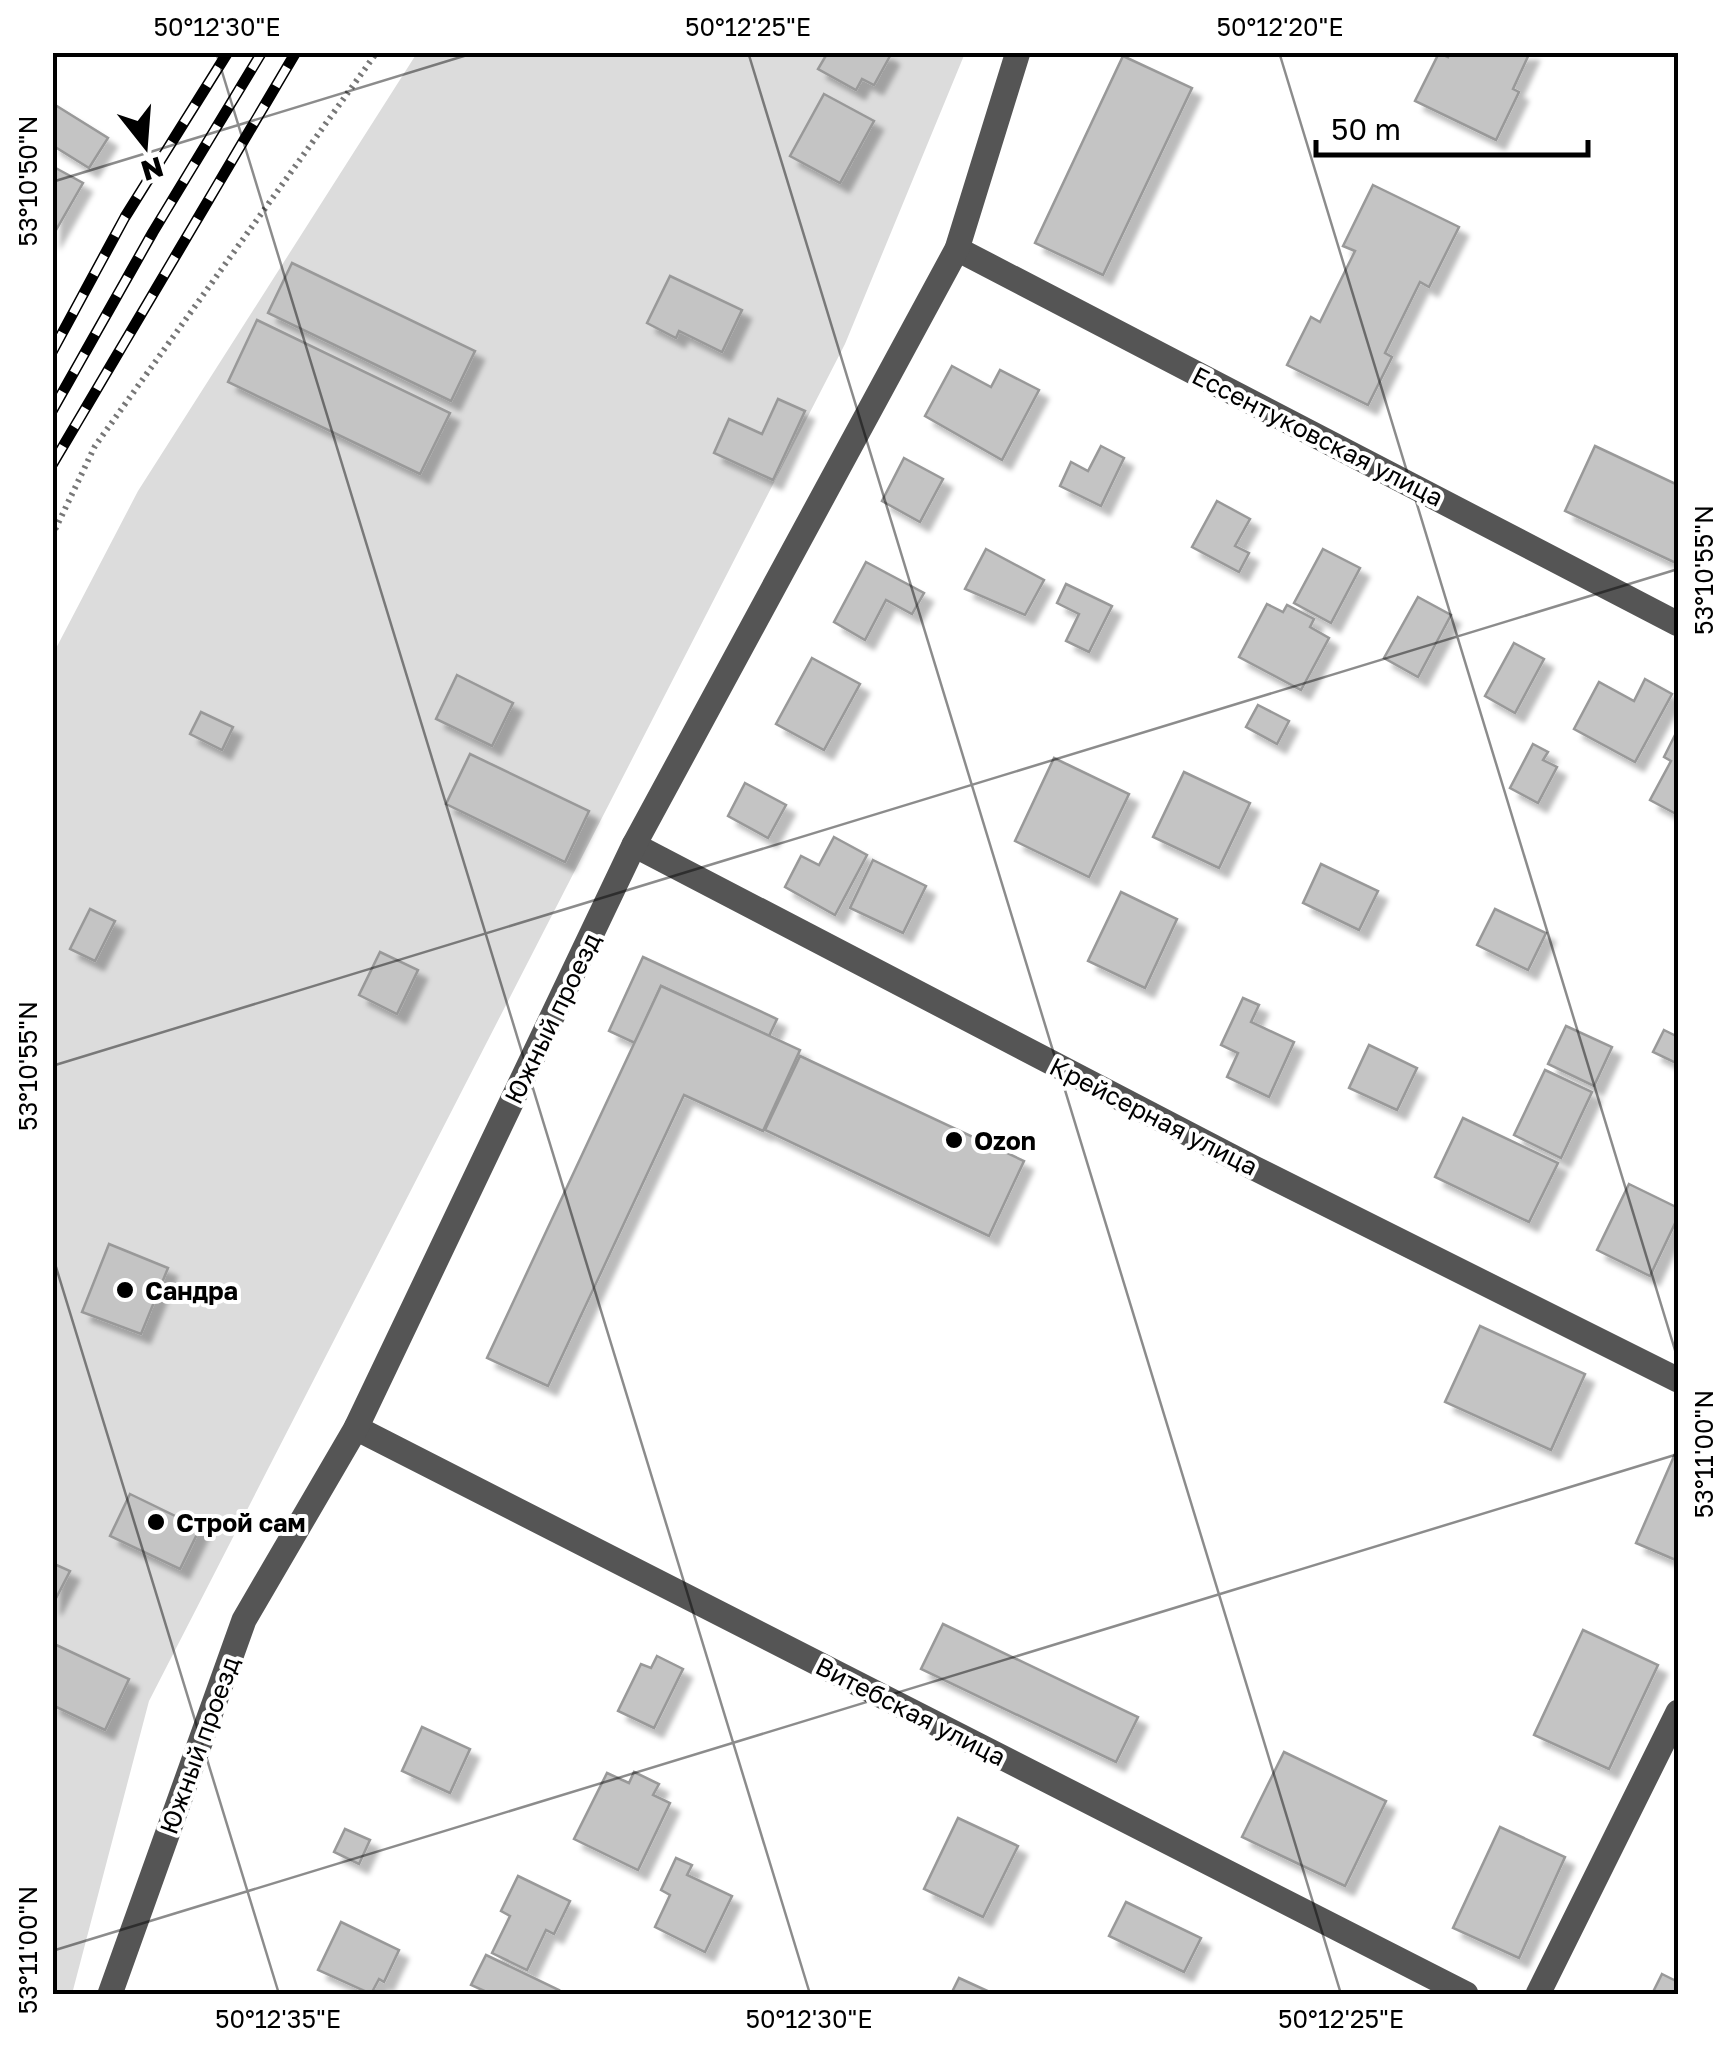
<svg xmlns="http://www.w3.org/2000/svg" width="1731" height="2047" font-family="'Golos Text',sans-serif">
	<defs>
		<filter id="shadow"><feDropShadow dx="9" dy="9" stdDeviation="2.5" flood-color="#0004"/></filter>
	</defs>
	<rect width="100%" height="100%" fill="#fff"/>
	<polygon fill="#dcdcdc" points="417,53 965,53 845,344 149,1701 72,1994 52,1994 52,656 138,491"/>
	<g fill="#c4c4c4" stroke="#999" stroke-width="2.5" filter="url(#shadow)">
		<polygon points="828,52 884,52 890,56 874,85 862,79 856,90 818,69"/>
		<polygon points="1450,52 1530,52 1513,89 1519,92 1496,140 1415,101 1439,53 1448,57"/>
		<polygon points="1123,56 1192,88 1103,275 1035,243"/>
		<polygon points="824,94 874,121 840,183 790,156"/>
		<polygon points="52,103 108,138 89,168 52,145"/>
		<polygon points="52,166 83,183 52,237"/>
		<polygon points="1373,185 1459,227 1429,287 1420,282 1385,353 1392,357 1368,405 1287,365 1311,317 1320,322 1355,251 1343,246"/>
		<polygon points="292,263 475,351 451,401 268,313"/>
		<polygon points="670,276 742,310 722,352 679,331 676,338 647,323"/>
		<polygon points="257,320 450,413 420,474 228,382"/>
		<polygon points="952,366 991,387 1000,370 1039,390 1002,460 925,416"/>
		<polygon points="778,399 805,411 773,480 714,453 729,419 762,434"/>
		<polygon points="1101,446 1124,458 1101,506 1060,486 1071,462 1088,471"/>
		<polygon points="1595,446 1678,485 1678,564 1565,511"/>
		<polygon points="904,458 943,479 920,522 882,501"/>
		<polygon points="1217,501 1250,519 1235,546 1249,553 1239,572 1192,547"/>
		<polygon points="986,549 1044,580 1025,615 965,589"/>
		<polygon points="1323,549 1360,568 1331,623 1294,603"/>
		<polygon points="866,562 924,593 912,614 886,600 865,640 834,622"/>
		<polygon points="1066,584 1112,606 1089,652 1066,641 1079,614 1057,603"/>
		<polygon points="1418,597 1451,615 1418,677 1384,658"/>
		<polygon points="1267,604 1283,612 1287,605 1314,619 1310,627 1329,638 1301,690 1239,657"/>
		<polygon points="1514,643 1544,659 1515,713 1485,696"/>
		<polygon points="812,658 860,684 824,750 776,724"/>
		<polygon points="457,675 513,703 492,746 436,719"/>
		<polygon points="1645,679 1672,694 1635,762 1574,729 1599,682 1634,701"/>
		<polygon points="1258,705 1289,721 1277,744 1246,727"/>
		<polygon points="201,712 233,727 222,750 190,734"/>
		<polygon points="1678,729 1678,815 1650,800 1671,761 1664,757"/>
		<polygon points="1533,744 1548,752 1543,760 1557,767 1538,803 1510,788"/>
		<polygon points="470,754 589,811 565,862 446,804"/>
		<polygon points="1054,758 1129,794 1089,877 1015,841"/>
		<polygon points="1184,772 1250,803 1219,868 1153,837"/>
		<polygon points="745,783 786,805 768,838 728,816"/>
		<polygon points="834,837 867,855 835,915 785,887 801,856 819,865"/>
		<polygon points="873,860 926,886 903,933 850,908"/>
		<polygon points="1321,864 1378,891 1359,930 1303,903"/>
		<polygon points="1121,892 1177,919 1145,988 1088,961"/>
		<polygon points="90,909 115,921 95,961 70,949"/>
		<polygon points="1495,909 1546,933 1528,970 1477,945"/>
		<polygon points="380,952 418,970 397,1014 359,995"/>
		<polygon points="643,957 777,1019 769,1036 661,986 635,1043 609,1031"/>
		<polygon points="661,986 800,1050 763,1131 684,1095 548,1386 487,1358"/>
		<polygon points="1243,998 1259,1005 1251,1022 1294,1042 1269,1097 1227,1077 1238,1053 1221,1045"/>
		<polygon points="1566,1026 1612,1047 1594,1086 1548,1064"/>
		<polygon points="1664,1030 1678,1037 1678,1064 1653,1052"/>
		<polygon points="1369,1045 1417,1068 1397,1110 1349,1088"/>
		<polygon points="800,1056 1024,1161 989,1236 765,1130"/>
		<polygon points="1545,1070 1592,1092 1561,1158 1514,1135"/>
		<polygon points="1463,1118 1558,1163 1529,1222 1435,1177"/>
		<polygon points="1629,1184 1678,1208 1678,1217 1650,1276 1597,1250"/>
		<polygon points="109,1244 168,1268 141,1334 82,1312"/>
		<polygon points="1480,1326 1585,1374 1551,1450 1445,1402"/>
		<polygon points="1678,1447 1678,1561 1636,1543"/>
		<polygon points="130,1494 200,1528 180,1569 110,1536"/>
		<polygon points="52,1563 70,1571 52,1606"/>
		<polygon points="943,1624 1138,1717 1116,1762 921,1669"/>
		<polygon points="1583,1630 1658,1665 1609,1769 1534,1735"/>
		<polygon points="52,1643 129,1679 105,1730 52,1705"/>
		<polygon points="657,1656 683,1669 654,1728 618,1711 641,1664 651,1668"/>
		<polygon points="422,1727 470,1749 450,1793 402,1771"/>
		<polygon points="1284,1752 1386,1801 1345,1886 1242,1837"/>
		<polygon points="634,1772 659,1784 653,1795 670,1803 638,1870 574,1839 607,1773 629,1783"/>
		<polygon points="958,1818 1018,1846 983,1917 924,1889"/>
		<polygon points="1500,1827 1565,1857 1519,1958 1453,1928"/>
		<polygon points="345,1829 370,1840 359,1864 334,1852"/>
		<polygon points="676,1858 692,1865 687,1875 732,1896 705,1952 655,1927 670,1895 661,1890"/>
		<polygon points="518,1876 570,1901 554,1934 546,1930 527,1970 492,1953 510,1916 501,1911"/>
		<polygon points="1126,1902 1201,1938 1184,1972 1109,1936"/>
		<polygon points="341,1922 399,1950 384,1982 379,1979 371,1994 318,1970"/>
		<polygon points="486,1955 559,1990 557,1994 491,1994 471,1985"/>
		<polygon points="1662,1974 1678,1982 1678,1994 1652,1994"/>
		<polygon points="959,1978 994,1994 951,1994"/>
	</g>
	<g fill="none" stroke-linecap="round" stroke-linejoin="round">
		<polyline stroke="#777" stroke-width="6" stroke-dasharray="2.5 5" stroke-linecap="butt" points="52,536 95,446 377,52"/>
		<g stroke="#555" stroke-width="25">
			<polyline points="957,249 1678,624"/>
			<polyline points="634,845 1252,1167 1678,1380"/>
			<polyline points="356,1428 1466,1994"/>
			<polyline points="110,1994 244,1620 356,1428 634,845 957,249 1018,52"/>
			<polyline points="1538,1994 1678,1712"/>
		</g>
		<defs>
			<g id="rail">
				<polyline points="52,352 125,217 228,52"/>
				<polyline points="52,411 153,232 262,52"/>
				<polyline points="52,465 296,52"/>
			</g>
		</defs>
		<use href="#rail" stroke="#000" stroke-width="11"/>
		<use href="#rail" stroke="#fff" stroke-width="8" stroke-dasharray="22" stroke-linecap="butt"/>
	</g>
	<path fill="none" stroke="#000" stroke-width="2.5" stroke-opacity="0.45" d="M216,52l594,1942M748,52l593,1942M1279,52l399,1308M52,182l425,-130M52,1066l1626,-497M52,1254l227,740M52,1951l1626,-497"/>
	<g fill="#000" stroke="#fff" stroke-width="4">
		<circle cx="954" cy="1140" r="10"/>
		<circle cx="125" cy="1290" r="10"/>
		<circle cx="156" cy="1522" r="10"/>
	</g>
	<g text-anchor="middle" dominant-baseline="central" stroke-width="8" stroke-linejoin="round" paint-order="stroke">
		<g font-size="25" fill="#000" stroke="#fff">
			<text transform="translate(1318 436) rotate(27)">Ессентуковская улица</text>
			<text transform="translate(552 1018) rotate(-64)">Южный проезд</text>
			<text transform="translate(1154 1116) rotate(27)">Крейсерная улица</text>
			<text transform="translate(911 1711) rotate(27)">Витебская улица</text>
			<text transform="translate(199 1745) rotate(-70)">Южный проезд</text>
		</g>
		<g font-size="25" font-weight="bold" fill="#000" stroke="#fff" text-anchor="start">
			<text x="974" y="1140">Ozon</text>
			<text x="145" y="1290">Сандра</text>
			<text x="176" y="1522">Строй сам</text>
		</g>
	</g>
	<rect width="1731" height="2047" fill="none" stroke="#ffffff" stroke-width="110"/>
	<g transform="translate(145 145) rotate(163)" stroke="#ffffff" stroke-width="8" paint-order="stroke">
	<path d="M0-8L18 38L0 25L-18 38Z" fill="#000000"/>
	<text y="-15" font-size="28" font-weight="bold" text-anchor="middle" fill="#000000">N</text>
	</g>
	<path d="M1316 140v15h272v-15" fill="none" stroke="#000000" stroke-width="5"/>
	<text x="1331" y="140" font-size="30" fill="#000000" stroke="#ffffff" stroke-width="8" paint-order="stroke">50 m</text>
	<rect x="55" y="55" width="1621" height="1937" fill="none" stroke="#000" stroke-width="4"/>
	<g font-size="25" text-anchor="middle" fill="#000">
		<text x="217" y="36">50°12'30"E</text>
		<text x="748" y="36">50°12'25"E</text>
		<text x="1280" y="36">50°12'20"E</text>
		<text transform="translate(28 181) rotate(-90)" y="9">53°10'50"N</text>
		<text transform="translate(1704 570) rotate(-90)" y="9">53°10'55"N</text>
		<text transform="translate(28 1066) rotate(-90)" y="9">53°10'55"N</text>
		<text transform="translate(1704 1454) rotate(-90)" y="9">53°11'00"N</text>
		<text transform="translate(28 1950) rotate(-90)" y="9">53°11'00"N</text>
		<text x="278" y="2028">50°12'35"E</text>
		<text x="809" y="2028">50°12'30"E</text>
		<text x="1341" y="2028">50°12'25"E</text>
	</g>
</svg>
